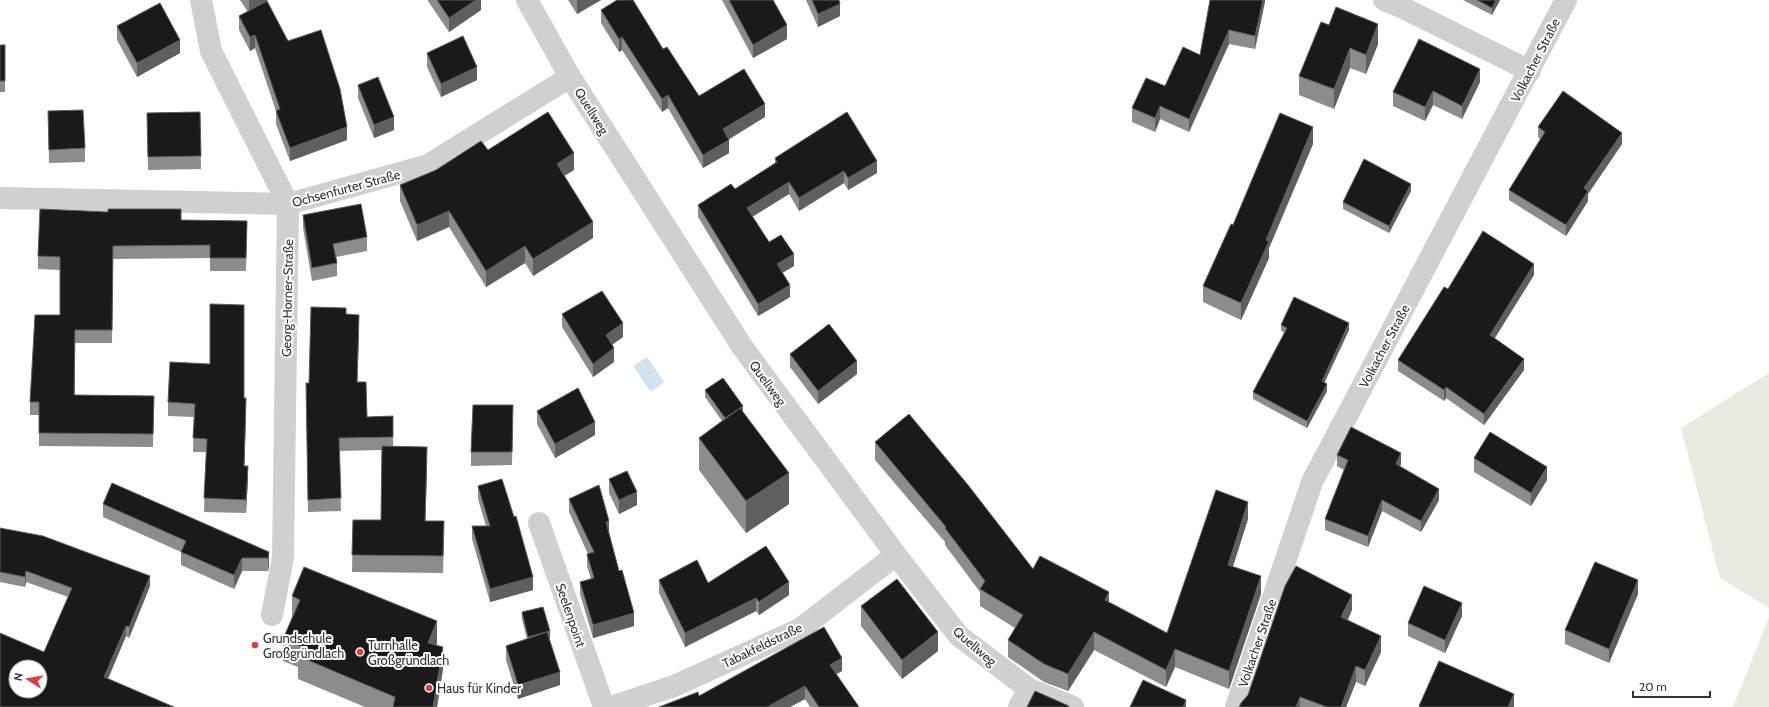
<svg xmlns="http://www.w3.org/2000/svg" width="1769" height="707" font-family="Cabin,sans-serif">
	<rect width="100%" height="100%" fill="#fff"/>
	<g fill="#e6ecdf">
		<polygon points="1769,373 1769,608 1720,578 1681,428"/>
		<polygon points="1769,617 1769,707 1733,707"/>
	</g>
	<polygon fill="#cfe2ee" points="647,357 664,382 651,392 633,366"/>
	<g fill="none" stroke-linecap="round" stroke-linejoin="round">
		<g stroke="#d0d0d0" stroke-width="22">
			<polyline points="201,0 211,51 288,204 283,557 272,615"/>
			<polyline points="527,0 570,77 743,348 896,555 959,636 1029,689 1073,707"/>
			<polyline points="1384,0 1399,6 1530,71"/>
			<polyline points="0,198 288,204 428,165 570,77"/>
			<polyline points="539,523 604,707"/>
			<polyline points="611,707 674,686 800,629 896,555"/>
			<polyline points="1019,707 1029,689"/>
			<polyline points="1236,707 1312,482 1566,0"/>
		</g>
	</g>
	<g fill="#8c8c8c">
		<polygon points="240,0 268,0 262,4 288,41 347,140 290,161 276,124 276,111 255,48 250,51 239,30 239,16 248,12"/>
		<polygon points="428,0 481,0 481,10 449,32 428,1"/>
		<polygon points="568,0 601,0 577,14"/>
		<polygon points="722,0 773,0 787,39 753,58"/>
		<polygon points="806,0 839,0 840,16 818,27"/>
		<polygon points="1265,0 1255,49 1229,44 1189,132 1160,119 1155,132 1132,122 1132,108 1165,86"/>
		<polygon points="1463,0 1500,0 1492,15"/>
		<polygon points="601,10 663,49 699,96 765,117 729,139 729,153 703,168 668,108 662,112 622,50 619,52 601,23"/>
		<polygon points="1329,25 1378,44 1366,74 1350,68 1334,109 1299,95 1299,76"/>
		<polygon points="117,26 180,53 137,77 117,40"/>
		<rect x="0" y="45" width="5" height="47"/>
		<polygon points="427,53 477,80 441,97 427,67"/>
		<polygon points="1480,82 1462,119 1433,105 1425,121 1393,106 1393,92"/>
		<polygon points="358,85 394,130 374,138 358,98"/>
		<polygon points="48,111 85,148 85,162 49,163"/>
		<polygon points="200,112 201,169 148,170 147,113"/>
		<polygon points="1538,127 1622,144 1588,194 1588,201 1566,236 1509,200 1509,190 1540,139 1538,137"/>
		<polygon points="1313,144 1269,248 1269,258 1241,320 1203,302 1203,286 1233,225"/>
		<polygon points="488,150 574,170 564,176 593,238 533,276 525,263 486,287 449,227 417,241 400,201 400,185"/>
		<polygon points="775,158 877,173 848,190 844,183 799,211 789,194 752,217 769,242 794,266 782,273 790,297 758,316 698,217 698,205 735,189 775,164"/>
		<polygon points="1411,191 1389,233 1343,209 1343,202"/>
		<polygon points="303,215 367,237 367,251 336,257 337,263 337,276 312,281 303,228"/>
		<polygon points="181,220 247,221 246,271 210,271 210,258 113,259 112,343 75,343 75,395 154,396 153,447 39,446 39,415 30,415 30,402 60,315 60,270 38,269 38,256"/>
		<polygon points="1534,275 1494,338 1524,370 1484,425 1446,398 1444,401 1398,371 1398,360 1448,289"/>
		<polygon points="346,314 359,328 357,382 367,417 393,416 393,447 427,465 425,521 444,538 443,573 352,572 353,520 381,520 382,450 339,451 341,511 308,512 306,395"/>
		<polygon points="562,314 623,337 612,345 614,362 593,377 562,327"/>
		<polygon points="1281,325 1349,330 1324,382 1327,391 1307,428 1253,399 1253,392 1285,333 1281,331"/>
		<polygon points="790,354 857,374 818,404 790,367"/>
		<polygon points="705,390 743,412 789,504 746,533 699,470 699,438 722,421 705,397"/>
		<polygon points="244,398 246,412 244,466 248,479 246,513 204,512 206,452 193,452 194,417 168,416 168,402"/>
		<polygon points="537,411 595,435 555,458 537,424"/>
		<polygon points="513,418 512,465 471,466 471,452"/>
		<polygon points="875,442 1033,569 1109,603 1167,633 1248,519 1233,566 1261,594 1229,689 1175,667 1166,687 1094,650 1068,691 1044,682 1008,657 1008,640 1015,628 980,606 980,592 945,545 945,542 875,460"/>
		<polygon points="1337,455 1401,464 1400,466 1439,500 1421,532 1382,511 1368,547 1325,530 1325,519 1344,470 1337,466"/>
		<polygon points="1474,458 1547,480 1531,506 1474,472"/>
		<polygon points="609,479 637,505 619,514 609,493"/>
		<polygon points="478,486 533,590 490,602 472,539 472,526 486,526 478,499"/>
		<polygon points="569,499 609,534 634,626 593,638 580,594 580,582 591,579 587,566 587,554 588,554 569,512"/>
		<polygon points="103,504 269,552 269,566 268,571 242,571 234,589 181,565 181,552 103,517"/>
		<polygon points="0,528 150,586 129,638 126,636 108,679 44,652 68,597 26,582 25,587 0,582"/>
		<polygon points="659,580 708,583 789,595 759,615 756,611 685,647 659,593"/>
		<polygon points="1638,594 1609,663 1565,644 1565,630"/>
		<polygon points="292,596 437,643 437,645 443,669 437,707 365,707 298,679 298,667 283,661 283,639 292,619"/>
		<polygon points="861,606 938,651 902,679 861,626"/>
		<polygon points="1352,610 1348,620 1381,652 1365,686 1356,682 1346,707 1239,707"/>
		<polygon points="522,612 550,638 549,638 560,685 518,699 506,660 506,646 527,639 522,619"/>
		<polygon points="1462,616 1445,653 1408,636 1408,623"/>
		<polygon points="842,671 836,674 859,707 810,707 805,699 790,707 659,707 699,696"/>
	</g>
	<g fill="#5f5f5f">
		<polygon points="249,0 268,0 249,13"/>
		<polygon points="476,0 481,0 481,10 449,32 449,18"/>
		<polygon points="578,0 601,0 577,14 577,1"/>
		<polygon points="1263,0 1265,0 1265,2 1255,49 1255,36"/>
		<polygon points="1496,0 1500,0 1492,15 1492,8"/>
		<polygon points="840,4 840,16 818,27 818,14"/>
		<polygon points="1378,24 1378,44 1366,74 1366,55"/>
		<polygon points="787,25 787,39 753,58 753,45"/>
		<polygon points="1229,30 1229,44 1189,132 1189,119"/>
		<polygon points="255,35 255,48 250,51 250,37"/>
		<polygon points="622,37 622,50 619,52 619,39"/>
		<polygon points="180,40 180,53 137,77 137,63"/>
		<polygon points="1350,48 1350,68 1334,109 1334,89"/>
		<polygon points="477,67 477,80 441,97 441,84"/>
		<polygon points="1480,69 1480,82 1462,119 1462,106"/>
		<polygon points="1433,91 1433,105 1425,121 1425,107"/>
		<polygon points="668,95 668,108 662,112 662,99"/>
		<polygon points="765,104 765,117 723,143 723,129"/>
		<polygon points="1160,106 1160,119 1155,132 1155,118"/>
		<polygon points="394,117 394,130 374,138 374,125"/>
		<polygon points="347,127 347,140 290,161 290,148"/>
		<polygon points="1313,127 1313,144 1269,248 1269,258 1241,320 1241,303 1266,240"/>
		<polygon points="1622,133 1622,144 1588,194 1588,201 1566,236 1566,225 1584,188"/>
		<polygon points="729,140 729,153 703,168 703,155"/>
		<polygon points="574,153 574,170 557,180 557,164"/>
		<polygon points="877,161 877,173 848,190 848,178"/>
		<polygon points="844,171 844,183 799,211 799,198"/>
		<polygon points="789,182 789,194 747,220 747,208"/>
		<polygon points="1411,184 1411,191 1389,233 1389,226"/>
		<polygon points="449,211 449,227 417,241 417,225"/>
		<polygon points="593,222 593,238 533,276 533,259"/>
		<polygon points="525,246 525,263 486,287 486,271"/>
		<polygon points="794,254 794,266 777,276 777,264"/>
		<polygon points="1534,264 1534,275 1490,346 1490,335"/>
		<polygon points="790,285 790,297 758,316 758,304"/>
		<polygon points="359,315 359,328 357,395 357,382"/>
		<polygon points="623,323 623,337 606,349 606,335"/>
		<polygon points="1349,323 1349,330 1322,388 1322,381"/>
		<polygon points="614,348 614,362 593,377 593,364"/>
		<polygon points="1524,359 1524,370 1484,425 1484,414"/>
		<polygon points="857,361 857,374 818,404 818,391"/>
		<polygon points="1327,384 1327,391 1307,428 1307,421"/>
		<polygon points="1446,387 1446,398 1444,401 1444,390"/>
		<polygon points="246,398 246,412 244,479 244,466"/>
		<polygon points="743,406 743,413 726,419"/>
		<polygon points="595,422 595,435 555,458 555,444"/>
		<polygon points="427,447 427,465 425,538 425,521"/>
		<polygon points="1401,453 1401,464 1396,475 1396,464"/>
		<polygon points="248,466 248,479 246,513 246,500"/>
		<polygon points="1547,467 1547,480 1531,506 1531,493"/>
		<polygon points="789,473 789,504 746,533 746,501"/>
		<polygon points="1439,489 1439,500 1421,532 1421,521"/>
		<polygon points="637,492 637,505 619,514 619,500"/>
		<polygon points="1382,500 1382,511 1368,547 1368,536"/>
		<polygon points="1248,502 1248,519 1228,582 1228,565"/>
		<polygon points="609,521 609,534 606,522"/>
		<polygon points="269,552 269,566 268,571 268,558"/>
		<polygon points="242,558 242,571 234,589 234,575"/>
		<polygon points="26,571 26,582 25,587 25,577"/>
		<polygon points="150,576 150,586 129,638 129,627"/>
		<polygon points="1261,576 1261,594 1229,689 1229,671"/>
		<polygon points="533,577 533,590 490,602 490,589"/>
		<polygon points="1638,580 1638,594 1609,663 1609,649"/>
		<polygon points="789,582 789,595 759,615 759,602"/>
		<polygon points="1109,592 1109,609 1105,600"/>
		<polygon points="1352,595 1352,610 1341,633 1341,617"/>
		<polygon points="756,598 756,611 685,647 685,633"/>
		<polygon points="1462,603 1462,616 1445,653 1445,640"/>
		<polygon points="634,613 634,626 593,638 593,625"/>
		<polygon points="437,621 437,643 428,665 428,643"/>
		<polygon points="126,626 126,636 104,688 104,677"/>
		<polygon points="550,631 550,638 528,644 528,637"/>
		<polygon points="938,632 938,651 902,679 902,660"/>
		<polygon points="1094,632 1094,650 1068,691 1068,674"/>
		<polygon points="1381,636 1381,652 1365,686 1365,670"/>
		<polygon points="443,647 443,669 437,707 433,707"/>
		<polygon points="1175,649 1175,667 1166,687 1166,670"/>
		<polygon points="842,658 842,671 830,678 830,665"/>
		<polygon points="1356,666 1356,682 1346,707 1341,707"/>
		<polygon points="560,672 560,685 518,699 518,685"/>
		<polygon points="805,686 805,699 790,707 767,707"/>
		<polygon points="1514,694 1514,707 1508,707"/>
		<polygon points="1300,697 1300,707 1296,707"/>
		<polygon points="1186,700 1186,707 1183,707"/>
	</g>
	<g fill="#1a1a1a" stroke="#5f5f5f" fill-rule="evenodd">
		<polygon points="437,0 476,0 449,18"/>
		<polygon points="617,0 633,0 663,49 667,47 699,96 744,69 765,104 723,129 729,140 703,155 668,95 662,99 622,37 619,39 601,10"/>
		<polygon points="729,0 773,0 787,25 753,45"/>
		<polygon points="812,0 839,0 840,4 818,14"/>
		<polygon points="1210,0 1263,0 1255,36 1229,30 1189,119 1160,106 1155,118 1132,108 1146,78 1165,86 1183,47 1200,55"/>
		<polygon points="1477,0 1496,0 1492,8"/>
		<polygon points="267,1 288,41 321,30 340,89 347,127 290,148 276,111 280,109 255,35 250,37 239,16"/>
		<polygon points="160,3 180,40 137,63 117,26"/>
		<polygon points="1336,7 1378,24 1366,55 1350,48 1334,89 1299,76 1321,22 1329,25"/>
		<polygon points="463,36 477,67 441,84 427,53"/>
		<polygon points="1419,39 1480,69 1462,106 1433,91 1425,107 1393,92"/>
		<rect x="0" y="45" width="5" height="36"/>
		<polygon points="378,77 394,117 374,125 358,85"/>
		<polygon points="1563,91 1622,133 1584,188 1588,191 1566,225 1509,190 1545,132 1538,127"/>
		<polygon points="83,110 85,148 49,150 48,111"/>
		<polygon points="200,112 201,156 148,157 147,113"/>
		<polygon points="548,112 574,153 557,164 593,222 533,259 525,246 486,271 449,211 417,225 400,185 436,170 481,141 488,150"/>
		<polygon points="847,112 877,161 848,178 844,171 799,198 789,182 747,208 769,242 781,235 794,254 777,264 790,285 758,304 698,205 731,184 735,189 777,162 775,158"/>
		<polygon points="1280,113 1313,127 1266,240 1269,241 1241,303 1203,286 1231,224 1233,225"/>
		<polygon points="1364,159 1411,184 1389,226 1343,202"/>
		<polygon points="361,204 367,237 333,244 337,263 312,268 303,215"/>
		<polygon points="40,209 108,212 108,209 181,209 181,220 247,221 246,258 210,258 210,245 113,246 112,330 75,330 74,395 154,396 153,434 39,433 39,402 30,402 35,315 60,315 60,257 38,256"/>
		<polygon points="1483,231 1534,264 1490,335 1524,359 1484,414 1446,387 1444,390 1398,360 1444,287 1448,289"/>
		<polygon points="602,291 623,323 606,335 614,348 593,364 562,314"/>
		<polygon points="1294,297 1349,323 1322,381 1327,384 1307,421 1253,392 1287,328 1281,325"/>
		<polygon points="210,304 244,305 244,398 246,398 244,466 248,466 246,500 204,498 207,439 193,438 195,404 168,402 170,362 210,364"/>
		<polygon points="311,307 346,308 346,314 359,315 357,382 366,382 367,417 393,416 393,437 339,438 341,498 308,500 306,383 309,383"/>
		<polygon points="829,324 857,361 818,391 790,354"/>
		<polygon points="723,378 743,406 725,418 705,390"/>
		<polygon points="578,388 595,422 555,444 537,411"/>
		<polygon points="473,405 513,405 512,452 471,452"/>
		<polygon points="740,408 789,473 746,501 699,438"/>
		<polygon points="909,414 968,485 1033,569 1040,556 1109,592 1105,600 1167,633 1216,490 1248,502 1228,565 1261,576 1229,671 1175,649 1166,670 1094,632 1068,674 1044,664 1008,640 1023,615 980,589 985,581 945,528 946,527 875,442"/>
		<polygon points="1351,427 1401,453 1396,464 1439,489 1421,521 1382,500 1368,536 1325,519 1348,460 1337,455"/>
		<polygon points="1490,432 1547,467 1531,493 1474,458"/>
		<polygon points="382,446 427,447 425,521 444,521 443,556 352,555 353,520 381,520"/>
		<polygon points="627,471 637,492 619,500 609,479"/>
		<polygon points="502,479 514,517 516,516 533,577 490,589 472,526 490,526 478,486"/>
		<polygon points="112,483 269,552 268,558 242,558 234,575 181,552 186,541 103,504"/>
		<polygon points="599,485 609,521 606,522 619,571 622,570 634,613 593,625 580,582 594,578 587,554 594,552 569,499"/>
		<path d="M0,528l43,8 107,40 -21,51 -3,-1 -22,51 70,30h-174v-74l44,19 28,-64 -46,-17 -1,6 -25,-5zM16,667h24v24h-24z"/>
		<polygon points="766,546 789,582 759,602 756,598 685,633 659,580 697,560 708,583"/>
		<polygon points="1595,562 1638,580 1609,649 1565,630"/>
		<polygon points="1296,566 1352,595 1341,617 1381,636 1365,670 1356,666 1341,707 1327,707 1300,697 1296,707 1239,707 1241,703 1248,695 1285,586"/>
		<polygon points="304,567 437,621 428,643 443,647 433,707 393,707 395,697 298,656 303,647 283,639 300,600 292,596"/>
		<polygon points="897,579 938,632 902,660 861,606"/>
		<polygon points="1424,586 1462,603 1445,640 1408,623"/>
		<polygon points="543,607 550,631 528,637 522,612"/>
		<polygon points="824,627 842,658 830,665 859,707 819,707 805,686 767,707 659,707 698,692 699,696"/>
		<polygon points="547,632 560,672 518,685 506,646"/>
		<polygon points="1439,661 1514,694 1508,707 1420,707 1419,706"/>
		<polygon points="1143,680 1186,700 1183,707 1130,707"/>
		<polygon points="1035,691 1069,706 1068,707 1027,707"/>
	</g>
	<g fill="#e63946" stroke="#fff" stroke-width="1.5">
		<circle cx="255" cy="645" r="4"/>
		<circle cx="360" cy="652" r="4"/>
		<circle cx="429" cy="688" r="4"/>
	</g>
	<g text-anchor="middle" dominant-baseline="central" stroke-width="4" stroke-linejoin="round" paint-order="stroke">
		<g font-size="13" fill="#333" stroke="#fff">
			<text transform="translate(1535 60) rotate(-63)">Volkacher Straße</text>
			<text transform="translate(592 111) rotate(58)">Quellweg</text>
			<text transform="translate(346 188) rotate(-15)">Ochsenfurter Straße</text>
			<text transform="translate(287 298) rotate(-89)">Georg-Horner-Straße</text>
			<text transform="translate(1384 346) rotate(-62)">Volkacher Straße</text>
			<text transform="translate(768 383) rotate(54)">Quellweg</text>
			<text transform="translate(571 615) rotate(71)">Seelenpoint</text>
			<text transform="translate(1257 643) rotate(-71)">Volkacher Straße</text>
			<text transform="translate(762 645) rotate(-26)">Tabakfeldstraße</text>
			<text transform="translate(975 646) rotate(41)">Quellweg</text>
		</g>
		<g font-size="13" fill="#333" stroke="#fff" text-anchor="start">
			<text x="263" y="638">Grundschule<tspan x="263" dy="15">Großgründlach</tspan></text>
			<text x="368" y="645">Turnhalle<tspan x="368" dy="15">Großgründlach</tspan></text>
			<text x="437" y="688">Haus für Kinder</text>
		</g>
	</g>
	<g transform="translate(28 679) rotate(282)"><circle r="19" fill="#ffffff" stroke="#adadad"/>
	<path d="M0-3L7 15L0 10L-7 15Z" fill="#e63946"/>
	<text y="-6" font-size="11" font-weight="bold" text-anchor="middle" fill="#333333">N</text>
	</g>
	<path d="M1633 691v6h77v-6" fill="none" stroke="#333333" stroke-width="2"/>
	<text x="1639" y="691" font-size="12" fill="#333333" stroke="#ffffff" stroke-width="3" paint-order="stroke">20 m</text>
</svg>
